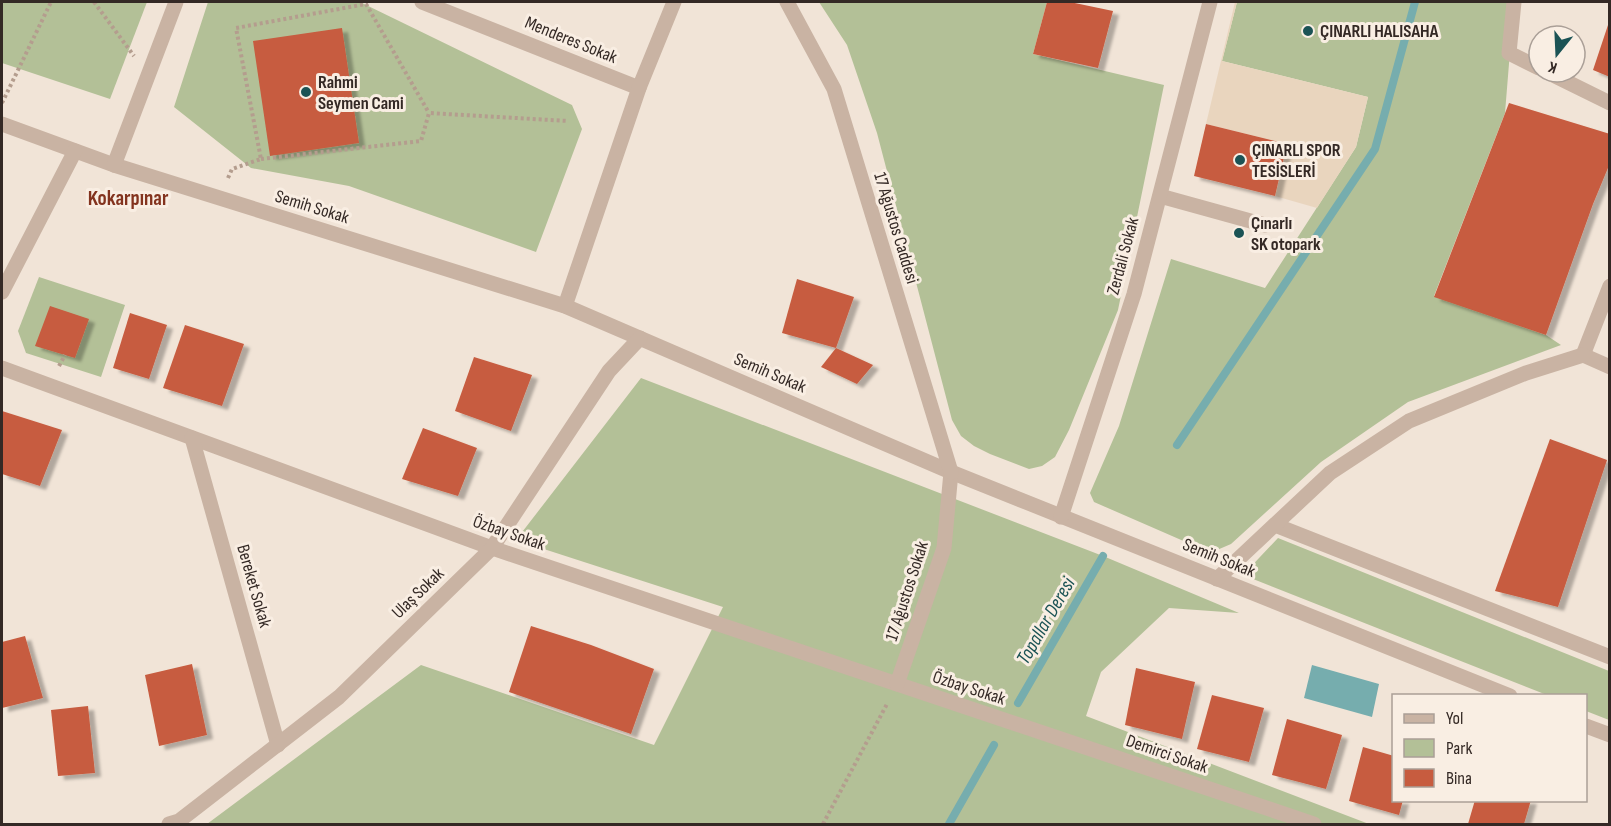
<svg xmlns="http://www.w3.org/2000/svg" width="1611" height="826" font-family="'Sofia Sans Condensed',sans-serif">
	<defs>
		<filter id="shadow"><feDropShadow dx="6" dy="4" stdDeviation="1.5" flood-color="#0004"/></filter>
	</defs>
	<rect width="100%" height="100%" fill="#f1e4d7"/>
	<g fill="#b3c097">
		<polygon points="2,2 147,2 110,99 2,63"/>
		<polygon points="208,2 360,2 572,105 582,129 536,252 349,186 251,168 174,107"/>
		<polygon points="819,2 1047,2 1033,54 1164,85 1118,310 1069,430 1055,457 1042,466 1029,469 990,454 974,446 961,436 952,420 877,133 847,45"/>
		<polygon points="1237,2 1514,2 1505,113 1434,296 1546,335 1561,345 1408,402 1321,462 1231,544 1217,550 1195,546 1094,502 1090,493 1119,426 1171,259 1265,288 1356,147 1368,97 1222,61"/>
		<polygon points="39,277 125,305 101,377 26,353 18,331"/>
		<polygon points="641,378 1103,556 1239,613 1169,608 1101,672 1086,716 1369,824 207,824 421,665 654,745 723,607 516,540"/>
		<polygon points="1278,538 1609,671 1609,720 1586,711 1586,696 1547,695 1243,575"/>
	</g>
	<polygon fill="#e9d5be" points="1235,2 1237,2 1222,61 1368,97 1356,147 1317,208 1275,196 1287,144 1206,124"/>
	<polygon fill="#76adae" points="1312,665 1379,684 1372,717 1304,698"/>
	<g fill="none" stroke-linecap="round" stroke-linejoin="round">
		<g stroke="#76adae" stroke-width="8">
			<polyline points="1177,445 1375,149 1415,2"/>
			<polyline points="1018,703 1103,556"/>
			<polyline points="949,824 994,745"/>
		</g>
	</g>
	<g fill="#c75c3f" filter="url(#shadow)">
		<polygon points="1047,2 1070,2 1113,11 1098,68 1033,54"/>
		<polygon points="1609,22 1610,22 1610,77 1593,70"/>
		<polygon points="342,28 359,143 270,156 253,41"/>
		<polygon points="1509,103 1610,134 1610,163 1593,204 1546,335 1434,297"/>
		<polygon points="1206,124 1287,144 1275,196 1194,176"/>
		<polygon points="797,279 854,297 836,348 782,333"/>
		<polygon points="50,306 89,319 75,358 35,346"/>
		<polygon points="130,313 167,325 149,379 113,368"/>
		<polygon points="185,325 244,344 222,406 163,388"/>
		<polygon points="836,348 873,365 857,384 821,367"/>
		<polygon points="474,357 532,375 511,431 455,411"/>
		<polygon points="2,411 62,430 40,486 2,474"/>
		<polygon points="423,428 477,448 458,496 402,479"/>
		<polygon points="1550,439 1607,460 1558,607 1495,591"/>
		<polygon points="531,626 591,645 654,669 631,734 509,692"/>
		<polygon points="25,636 43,698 2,708 2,642"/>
		<polygon points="192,664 207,735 159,746 145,675"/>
		<polygon points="1136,668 1195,682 1182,739 1125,725"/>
		<polygon points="1212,695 1264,708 1249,762 1197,749"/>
		<polygon points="88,706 95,773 58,776 51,710"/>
		<polygon points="1287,719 1342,735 1326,789 1272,775"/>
		<polygon points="1363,747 1394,756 1394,800 1403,800 1399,815 1349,801"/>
		<polygon points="1475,800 1531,800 1524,824 1468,824"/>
	</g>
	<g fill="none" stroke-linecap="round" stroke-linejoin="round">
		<g stroke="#b49d8e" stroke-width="4" stroke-dasharray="3 3" stroke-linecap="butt">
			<polyline points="94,2 134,56"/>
			<polyline points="2,103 51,2"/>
			<polyline points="261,159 421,141 429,113 568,121"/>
			<polyline points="228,178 232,169 261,159 236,28 366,4 429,113"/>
			<polyline points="59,366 65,355"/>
			<polyline points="823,824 887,704"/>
		</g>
		<polyline stroke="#c9b3a3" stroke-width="15" points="1160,196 1265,225"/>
		<g stroke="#c9b3a3" stroke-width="15">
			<polyline points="422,2 639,88"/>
			<polyline points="1514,2 1509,53 1539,68"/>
			<polyline points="1547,72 1610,103"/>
			<polyline points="2,124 114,165 565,306 951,472 1510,696"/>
			<polyline points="114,165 176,2"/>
			<polyline points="2,292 75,151"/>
			<polyline points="565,306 639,88 674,2"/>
			<polyline points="1583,355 1610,286"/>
			<polyline points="1583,355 1610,367"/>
			<polyline points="2,368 492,548 1314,824"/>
			<polyline points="192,438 278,745"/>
			<polyline points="1061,517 1134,294 1210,2"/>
			<polyline points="1275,525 1610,657"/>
			<polyline points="1217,579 1330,473 1409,421 1526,373 1583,355"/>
			<polyline points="897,684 944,548 951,472"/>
			<polyline points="1586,726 1610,735"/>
			<polyline points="169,824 179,821 339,697 492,548 609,371 640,338"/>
		</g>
		<polyline stroke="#c9b3a3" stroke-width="15" points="787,2 834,89 951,472"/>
	</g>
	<g fill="#1b5355" stroke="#f9eee3" stroke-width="2">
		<circle cx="1308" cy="31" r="6"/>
		<circle cx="306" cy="92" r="6"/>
		<circle cx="1240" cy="160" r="6"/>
		<circle cx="1239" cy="233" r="6"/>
	</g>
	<g text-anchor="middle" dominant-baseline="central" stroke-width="6" stroke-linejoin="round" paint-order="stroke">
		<g font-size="18" font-weight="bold" fill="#342925" stroke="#f9eee3" text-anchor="start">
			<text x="1320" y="31">ÇINARLI HALISAHA</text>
			<text x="318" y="82">Rahmi<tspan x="318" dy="21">Seymen Cami</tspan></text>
			<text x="1252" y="150">ÇINARLI SPOR<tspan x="1252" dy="21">TESİSLERİ</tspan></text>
			<text x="1251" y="223">Çınarlı<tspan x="1251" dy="21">SK otopark</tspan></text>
		</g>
		<g font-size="18" fill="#342925" stroke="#f9eee3">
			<text transform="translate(571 40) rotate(22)">Menderes Sokak</text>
			<text transform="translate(312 207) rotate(17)">Semih Sokak</text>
			<text transform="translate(896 228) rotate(73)">17 Ağustos Caddesi</text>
			<text transform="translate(1123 256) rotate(-75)">Zerdali Sokak</text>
			<text transform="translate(770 373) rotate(23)">Semih Sokak</text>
			<text transform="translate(509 533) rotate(19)">Özbay Sokak</text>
			<text transform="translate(1219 558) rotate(22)">Semih Sokak</text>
			<text transform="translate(254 586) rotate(74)">Bereket Sokak</text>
			<text transform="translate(907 591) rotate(-72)">17 Ağustos Sokak</text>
			<text transform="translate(418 593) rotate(-44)">Ulaş Sokak</text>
			<text transform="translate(969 688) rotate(18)">Özbay Sokak</text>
			<text transform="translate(1167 754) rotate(19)">Demirci Sokak</text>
		</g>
		<g font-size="20" font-style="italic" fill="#1b5355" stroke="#f9eee3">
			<text transform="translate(1046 621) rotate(-60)">Topallar Deresi</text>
		</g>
		<g font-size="21" font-weight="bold" fill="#83331e" stroke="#f9eee3">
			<text x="128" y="198">Kokarpınar</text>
		</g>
	</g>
	<rect width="1611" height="826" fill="none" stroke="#342925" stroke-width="6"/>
	<rect x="1392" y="694" width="195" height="108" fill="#f9eee3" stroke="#aa9f97" stroke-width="1.5"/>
	<rect x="1404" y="714" width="30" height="9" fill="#c9b3a3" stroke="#aa9f97" stroke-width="1.5"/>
	<text x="1446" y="724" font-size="18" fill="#342925">Yol</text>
	<rect x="1404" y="739" width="30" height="18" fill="#b3c097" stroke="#aa9f97" stroke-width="1.5"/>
	<text x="1446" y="754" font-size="18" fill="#342925">Park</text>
	<rect x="1404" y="769" width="30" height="18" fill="#c75c3f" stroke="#aa9f97" stroke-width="1.5"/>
	<text x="1446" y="784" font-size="18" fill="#342925">Bina</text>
	<g transform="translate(1557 54) rotate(198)"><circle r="28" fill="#f9eee3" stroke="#aa9f97" stroke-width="1.5"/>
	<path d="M0-4.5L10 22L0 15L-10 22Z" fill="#1b5355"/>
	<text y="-9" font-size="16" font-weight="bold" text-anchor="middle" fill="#342925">K</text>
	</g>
</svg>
